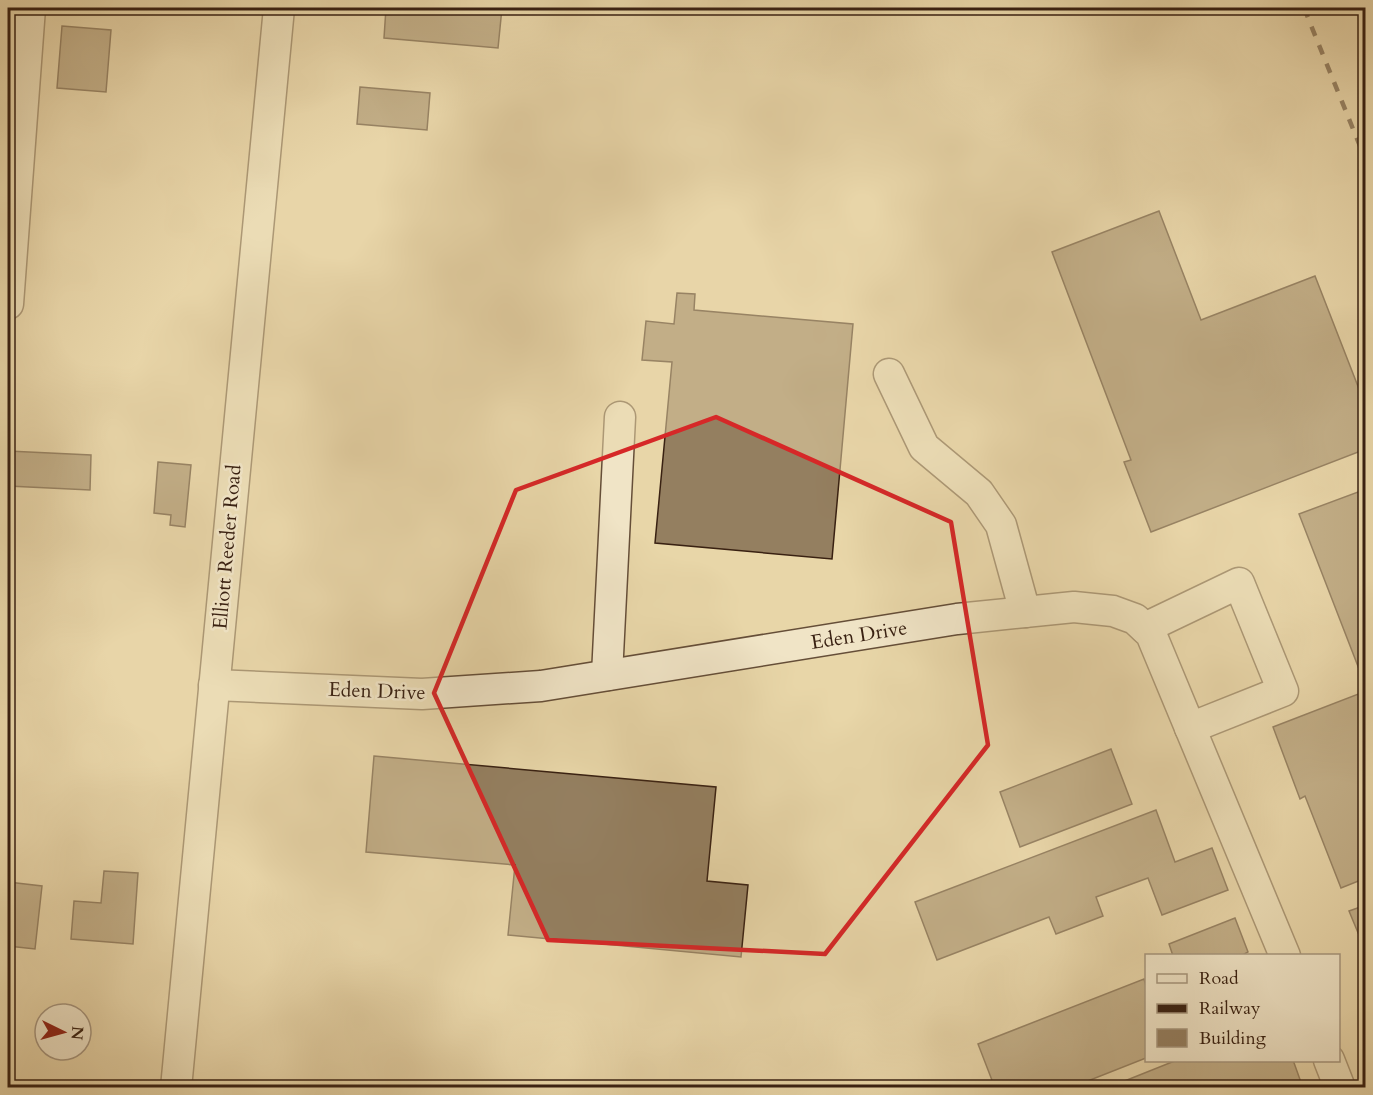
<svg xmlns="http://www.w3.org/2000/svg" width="1373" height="1095" font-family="Cardo,serif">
	<rect width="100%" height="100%" fill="#e8d6a8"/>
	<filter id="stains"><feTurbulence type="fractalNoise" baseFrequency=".00333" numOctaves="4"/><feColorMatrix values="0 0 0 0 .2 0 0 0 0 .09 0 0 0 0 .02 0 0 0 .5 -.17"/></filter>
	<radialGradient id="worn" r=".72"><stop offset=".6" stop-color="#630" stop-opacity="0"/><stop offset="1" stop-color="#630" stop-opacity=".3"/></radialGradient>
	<g fill="#947f60" stroke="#392112" stroke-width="1.5">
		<polygon points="386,8 502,8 498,48 384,38"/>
		<polygon points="62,26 111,30 106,92 57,88"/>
		<polygon points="360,87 430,93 427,130 357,124"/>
		<polygon points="1159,211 1201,320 1315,276 1366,407 1366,449 1151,532 1124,462 1131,460 1052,252"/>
		<polygon points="677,293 695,294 694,310 853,324 832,559 655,543 672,362 642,360 646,321 674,324"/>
		<polygon points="8,451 91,455 90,490 8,486"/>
		<polygon points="158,462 191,465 185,527 170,525 171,515 154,513"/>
		<polygon points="1366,489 1366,687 1299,514"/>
		<polygon points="1366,691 1366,878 1341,888 1305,796 1300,799 1273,727"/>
		<polygon points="1111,749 1132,804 1020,847 1000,792"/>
		<polygon points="374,756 716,787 707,881 748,885 741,957 508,935 515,865 366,852"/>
		<polygon points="1156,810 1175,862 1212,848 1228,890 1162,915 1148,878 1096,897 1103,916 1056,934 1049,917 937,960 915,902"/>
		<polygon points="104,871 138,873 133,944 71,939 74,901 101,903"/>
		<polygon points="8,882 42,886 35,949 8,946"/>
		<polygon points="1366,905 1366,952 1349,911"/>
		<polygon points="1235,918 1248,952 1241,956 1173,956 1169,944"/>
		<polygon points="1144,979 1146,986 1146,1058 1070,1088 995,1088 978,1044"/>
		<polygon points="1177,1060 1293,1060 1303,1088 1107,1088"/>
	</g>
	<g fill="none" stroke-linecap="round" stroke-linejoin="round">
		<defs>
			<g id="minor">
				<polyline points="8,304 30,8"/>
				<polyline points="889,374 924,447 979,493 1001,525 1025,612"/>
				<polyline points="1145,628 1239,583 1283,691 1190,728"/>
				<polyline points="607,675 620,417"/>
				<polyline points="214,685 422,694 541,686 957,619 1074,607 1113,611 1135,619 1151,634 1285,956"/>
				<polyline points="1329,1060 1340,1088"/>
				<polyline points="176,1088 279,8"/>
			</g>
		</defs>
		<use href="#minor" stroke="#654e38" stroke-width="33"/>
		<use href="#minor" stroke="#f0e4c6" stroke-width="30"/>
		<polyline stroke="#392112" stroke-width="4.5" stroke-dasharray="10 10" stroke-linecap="butt" points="1304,8 1366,161"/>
	</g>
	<path d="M0 0H1373V1095H0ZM716,417l235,105 37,223 -163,209 -277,-14 -114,-247 82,-203z" fill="#e8d6a8" fill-opacity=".55" fill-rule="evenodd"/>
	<path fill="none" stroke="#d62828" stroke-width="4.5" stroke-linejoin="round" d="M716,417l235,105 37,223 -163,209 -277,-14 -114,-247 82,-203z"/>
	<g text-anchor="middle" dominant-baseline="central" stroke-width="5" stroke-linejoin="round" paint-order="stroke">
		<g font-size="20" fill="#392112" stroke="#f0e4c6">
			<text transform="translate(227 547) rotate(-85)">Elliott Reeder Road</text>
			<text transform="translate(859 635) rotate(-9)">Eden Drive</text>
			<text transform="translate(377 691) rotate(2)">Eden Drive</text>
		</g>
	</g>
	<rect width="1373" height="1095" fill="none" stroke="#e8d6a8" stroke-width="30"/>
	<rect x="9" y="9" width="1355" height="1077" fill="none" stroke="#392112" stroke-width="3"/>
	<rect x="15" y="15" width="1343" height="1065" fill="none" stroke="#392112" stroke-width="1.5"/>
	<rect x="1145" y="954" width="195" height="108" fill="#f0e4c6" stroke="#a7967e" stroke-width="1.5"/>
	<rect x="1157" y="974" width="30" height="9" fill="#f0e4c6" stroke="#a7967e" stroke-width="1.5"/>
	<text x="1199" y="984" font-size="18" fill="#392112">Road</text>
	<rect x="1157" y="1004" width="30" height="9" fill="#392112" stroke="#a7967e" stroke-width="1.5"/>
	<text x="1199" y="1014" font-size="18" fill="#392112">Railway</text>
	<rect x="1157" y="1029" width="30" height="18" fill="#947f60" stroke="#a7967e" stroke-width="1.5"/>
	<text x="1199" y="1044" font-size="18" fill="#392112">Building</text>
	<g transform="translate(63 1032) rotate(95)"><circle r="28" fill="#f0e4c6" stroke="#a7967e" stroke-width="1.5"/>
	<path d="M0-4.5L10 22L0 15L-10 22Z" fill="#8f2418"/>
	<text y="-9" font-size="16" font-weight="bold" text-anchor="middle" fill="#392112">N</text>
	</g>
	<rect width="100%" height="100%" filter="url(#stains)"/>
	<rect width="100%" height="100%" fill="url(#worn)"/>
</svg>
